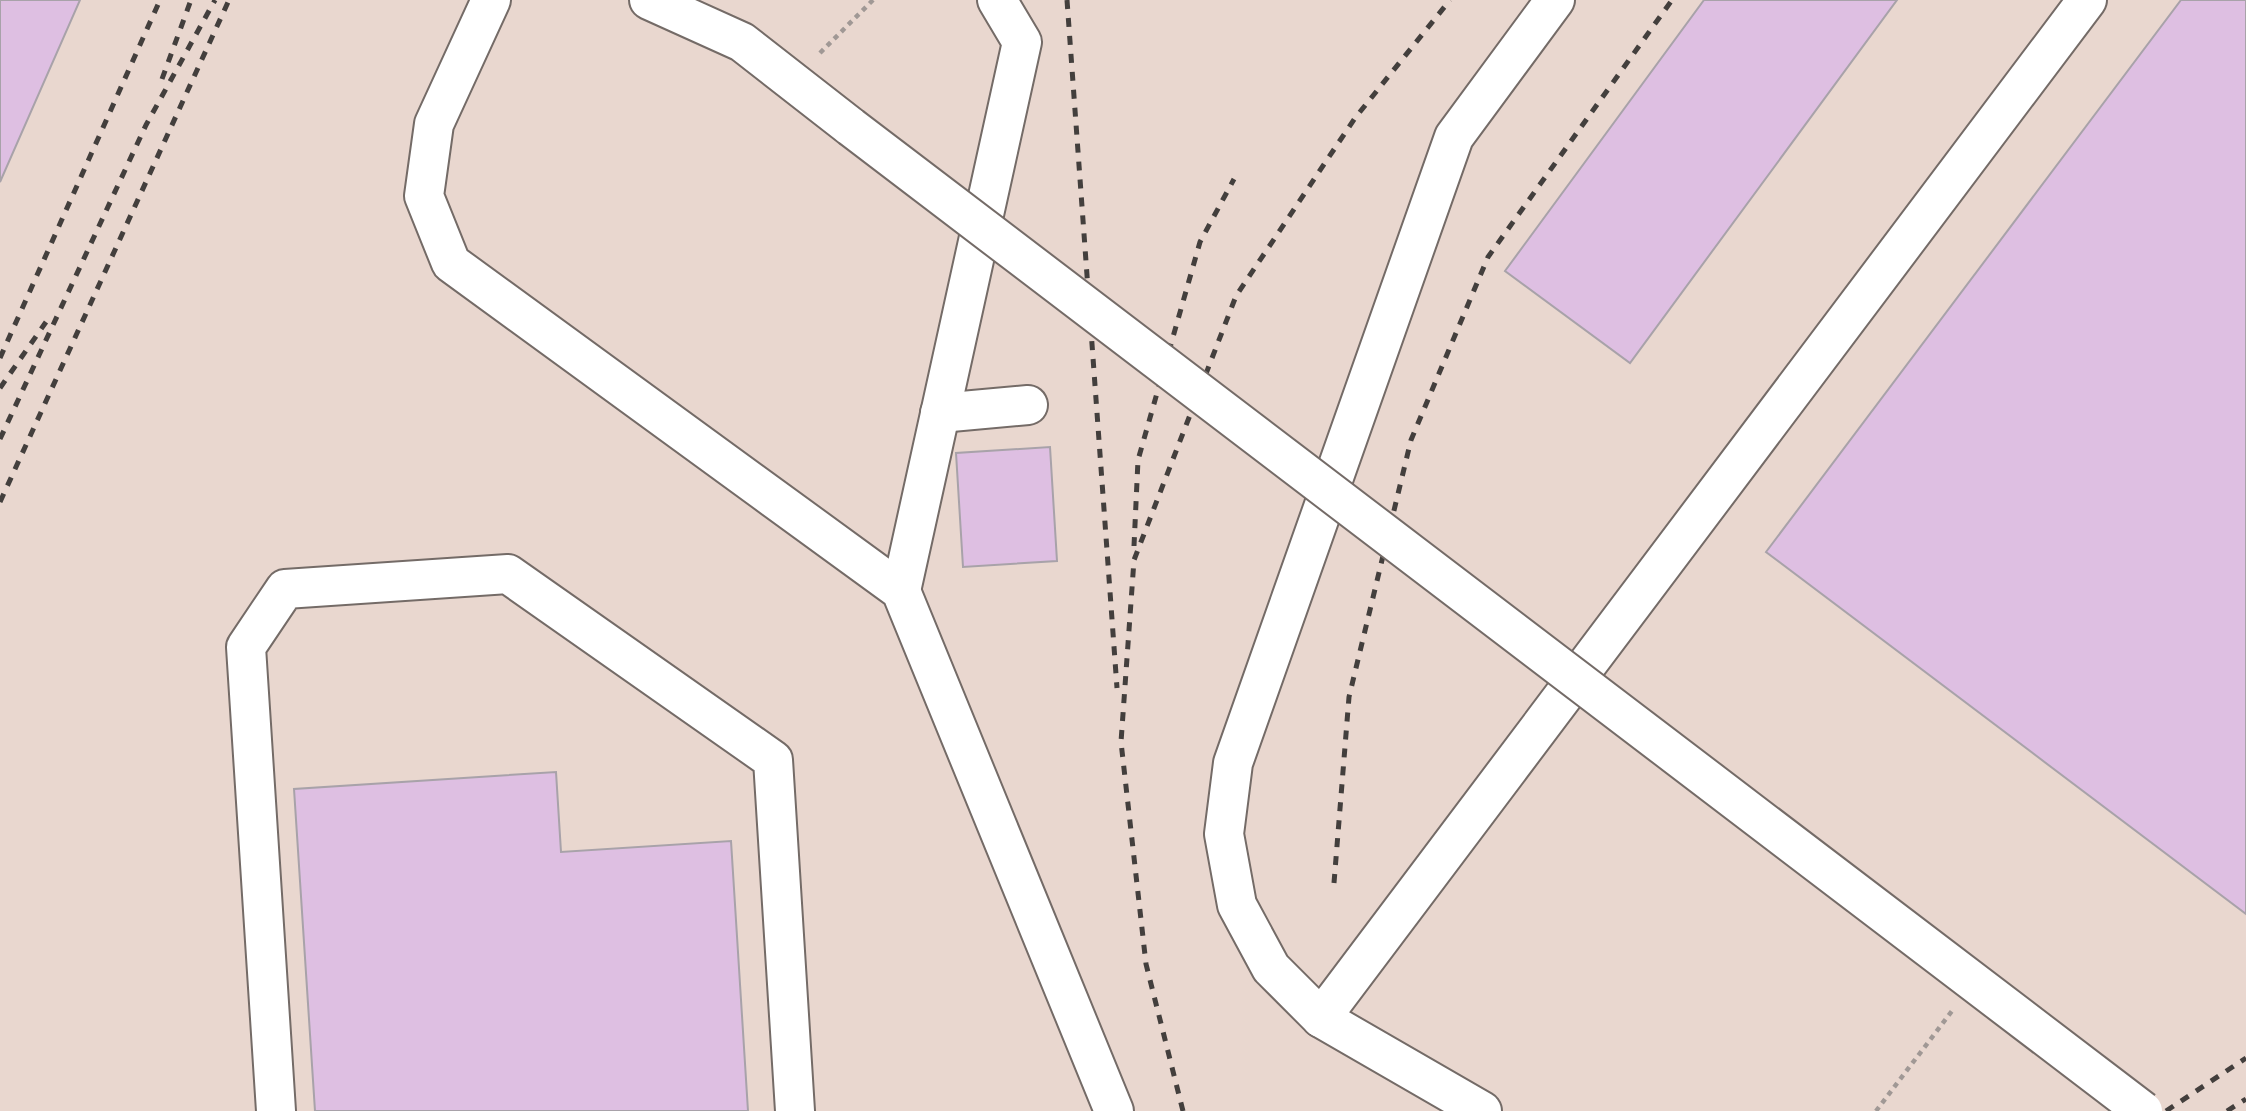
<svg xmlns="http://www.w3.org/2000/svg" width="2246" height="1111" font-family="'Fira Sans Condensed',sans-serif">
	<rect width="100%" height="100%" fill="#eee4df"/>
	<rect fill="#e9d7cf" x="0" y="0" width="2246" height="1111"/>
	<g fill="#debfe2" stroke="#a8a2a9" stroke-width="2">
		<polygon points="0,0 80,0 0,182"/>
		<polygon points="1704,0 1897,0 1630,363 1505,271"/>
		<polygon points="2181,0 2246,0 2246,914 1766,552"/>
		<polygon points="1050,447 1057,561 963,567 956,453"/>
		<polygon points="556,772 561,852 731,841 748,1111 315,1111 294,789"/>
	</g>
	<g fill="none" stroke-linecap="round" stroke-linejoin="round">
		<defs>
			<g id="minor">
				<polyline points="491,0 434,124 424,196 451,263 901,591 1114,1111"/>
				<polyline points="649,0 742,42 851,127"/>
				<polyline points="940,413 1028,405"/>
				<polyline points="901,591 1022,42 997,0"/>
				<polyline points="1321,1018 2087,0"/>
				<polyline points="276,1111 246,647 285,589 508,574 773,760 795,1111"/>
				<polyline points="1482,1111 1321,1018 1271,968 1237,905 1224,834 1233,763 1454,137 1555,0"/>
			</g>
		</defs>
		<use href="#minor" stroke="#746b67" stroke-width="42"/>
		<g stroke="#a09895" stroke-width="4.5" stroke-dasharray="5 5" stroke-linecap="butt">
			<polyline points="820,53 873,0"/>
			<polyline points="1876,1111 1952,1011"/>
		</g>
		<use href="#minor" stroke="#fff" stroke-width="38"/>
		<g stroke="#433f3d" stroke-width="5" stroke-dasharray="9 9" stroke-linecap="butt">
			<polyline points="1067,0 1117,688"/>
			<polyline points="162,79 191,0"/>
			<polyline points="0,358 160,0"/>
			<polyline points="0,388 46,322"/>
			<polyline points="0,439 146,125 215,0"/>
			<polyline points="0,502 229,0"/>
			<polyline points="1134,546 1138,460 1200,242 1234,179"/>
			<polyline points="1334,883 1349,697 1411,440 1488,257 1672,0"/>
			<polyline points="1183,1111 1146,964 1121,742 1134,560 1236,296 1355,118 1450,0"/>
			<polyline points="2166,1111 2246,1058"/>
			<polyline points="2227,1111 2246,1099"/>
		</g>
		<defs>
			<polyline id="minor-bridge" points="851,127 2143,1111"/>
		</defs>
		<use href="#minor-bridge" stroke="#746b67" stroke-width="42" stroke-linecap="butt"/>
		<use href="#minor-bridge" stroke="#fff" stroke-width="38"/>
	</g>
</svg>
